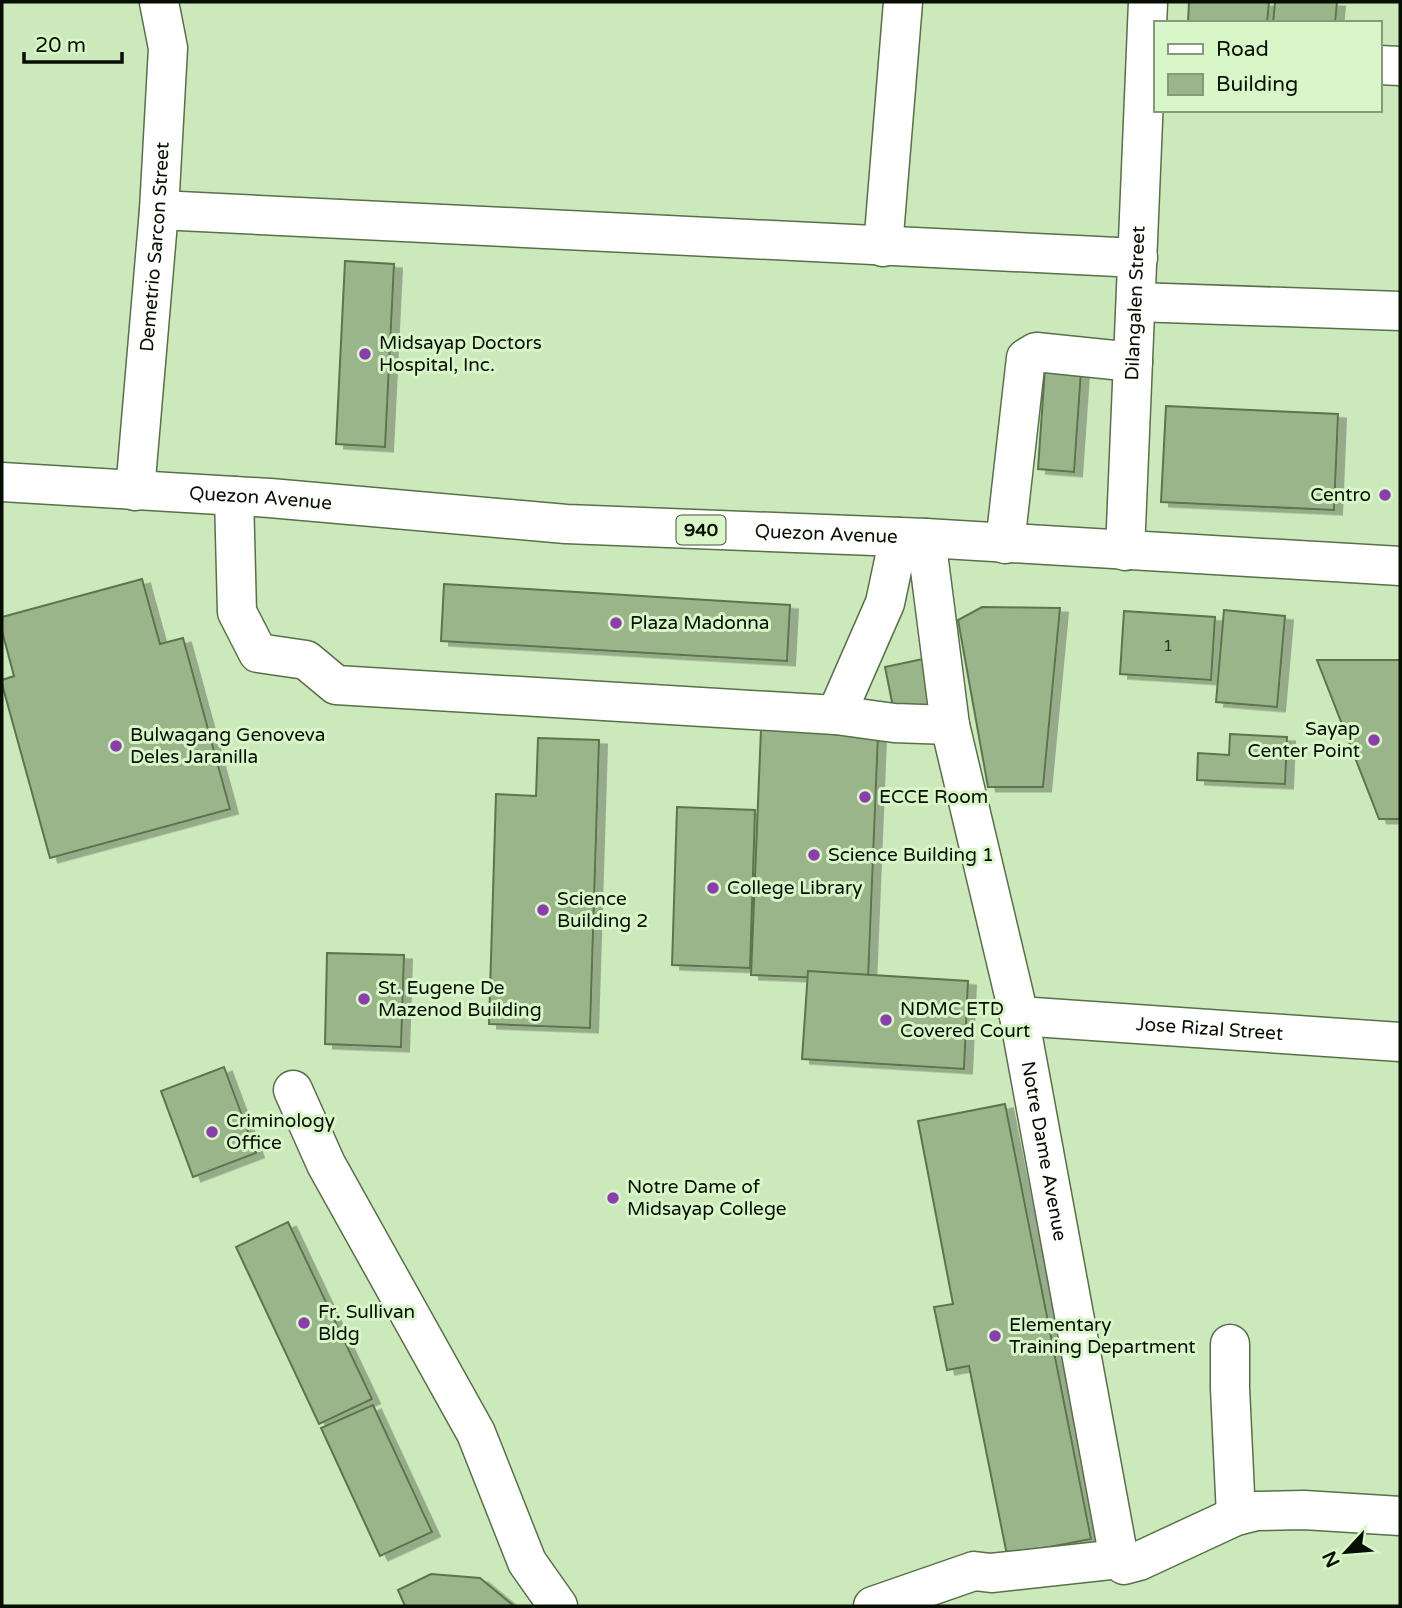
<svg xmlns="http://www.w3.org/2000/svg" width="1402" height="1608" font-family="'Varela Round',sans-serif">
	<defs>
		<filter id="shadow"><feDropShadow dx="8" dy="4.5" stdDeviation="0" flood-color="#0004"/></filter>
	</defs>
	<rect width="100%" height="100%" fill="#cce9bc"/>
	<g fill="#9ab58a" stroke="#5b754c" stroke-width="2" filter="url(#shadow)">
		<polygon points="1189,2 1269,2 1267,23 1188,23"/>
		<polygon points="1275,2 1337,2 1335,23 1273,23"/>
		<polygon points="345,261 394,264 385,447 336,444"/>
		<polygon points="1045,368 1081,371 1074,472 1038,469"/>
		<polygon points="1166,406 1338,414 1334,510 1161,502"/>
		<polygon points="142,579 160,644 183,638 230,809 50,858 2,684 2,680 14,676 2,631 2,617"/>
		<polygon points="444,584 790,605 787,661 441,641"/>
		<polygon points="982,607 1060,608 1043,787 988,787 958,620"/>
		<polygon points="1224,610 1285,616 1277,707 1216,702"/>
		<polygon points="1124,611 1215,617 1211,680 1120,674"/>
		<polygon points="923,659 933,705 894,712 885,667"/>
		<polygon points="1317,660 1400,660 1400,819 1379,819"/>
		<polygon points="761,729 878,735 868,980 751,975"/>
		<polygon points="1230,734 1287,737 1285,784 1197,780 1198,753 1229,755"/>
		<polygon points="538,738 599,740 590,1028 489,1024 496,794 536,796"/>
		<polygon points="677,807 755,810 750,968 672,965"/>
		<polygon points="327,953 404,955 401,1047 325,1044"/>
		<polygon points="808,971 968,981 964,1069 802,1059"/>
		<polygon points="224,1067 256,1153 193,1177 161,1091"/>
		<polygon points="1005,1104 1091,1539 1007,1555 969,1366 947,1370 934,1307 953,1304 918,1121"/>
		<polygon points="288,1222 372,1399 319,1424 236,1247"/>
		<polygon points="373,1405 432,1532 380,1556 321,1428"/>
		<polygon points="431,1574 480,1578 514,1606 405,1606 398,1590"/>
	</g>
	<g fill="none" stroke-linecap="round" stroke-linejoin="round">
		<defs>
			<g id="minor">
				<polyline points="1379,65 1400,66"/>
				<polyline points="159,210 1138,258"/>
				<polyline points="883,247 903,2"/>
				<polyline points="1136,302 1400,311"/>
				<path id="s1" d="M135,491l24,-281 9,-162 -9,-46"/>
				<polyline points="234,496 237,612 258,653 306,660 336,685 836,715 894,723 950,725"/>
				<path id="s2" d="M926,538l24,187 69,291 100,543"/>
				<polyline points="1005,544 1026,358 1036,352 1133,362"/>
				<path id="s3" d="M1125,551l23,-549"/>
				<polyline points="836,715 885,603 899,537"/>
				<path id="s4" d="M1019,1016l381,26"/>
				<polyline points="293,1090 326,1164 476,1433 527,1562 558,1606"/>
				<polyline points="1230,1344 1230,1388 1236,1516"/>
				<polyline points="873,1606 974,1571 991,1573 1119,1559 1124,1565 1139,1561 1236,1516 1256,1511 1304,1510 1400,1516"/>
			</g>
			<g id="major">
				<path id="s5" d="M2,482l268,16 296,26 360,14 474,28"/>
			</g>
		</defs>
		<use href="#minor" stroke="#577048" stroke-width="41"/>
		<use href="#major" stroke="#577048" stroke-width="41"/>
		<use href="#minor" stroke="#fff" stroke-width="38"/>
		<use href="#major" stroke="#fff" stroke-width="38"/>
	</g>
	<g fill="#8b3dad" stroke="#d9f6c8" stroke-width="2.5">
		<circle cx="365" cy="354" r="7"/>
		<circle cx="1385" cy="495" r="7"/>
		<circle cx="616" cy="623" r="7"/>
		<circle cx="1374" cy="740" r="7"/>
		<circle cx="116" cy="746" r="7"/>
		<circle cx="865" cy="797" r="7"/>
		<circle cx="814" cy="855" r="7"/>
		<circle cx="713" cy="888" r="7"/>
		<circle cx="543" cy="910" r="7"/>
		<circle cx="364" cy="999" r="7"/>
		<circle cx="886" cy="1020" r="7"/>
		<circle cx="212" cy="1132" r="7"/>
		<circle cx="613" cy="1198" r="7"/>
		<circle cx="304" cy="1323" r="7"/>
		<circle cx="995" cy="1336" r="7"/>
	</g>
	<g text-anchor="middle" dominant-baseline="central" stroke-width="6" stroke-linejoin="round" paint-order="stroke">
		<g font-size="16" fill="#2b3824">
			<text x="1168" y="646">1</text>
		</g>
		<rect fill="#d9f6c8" stroke="#45543d" stroke-width="2" x="676.5" y="515.5" width="49" height="29" rx="5"/>
		<g font-size="18" font-weight="bold" fill="#060f02">
			<text x="701" y="530">940</text>
		</g>
		<g font-size="19" fill="#060f02" stroke="#d9f6c8">
			<text stroke="none"><textPath href="#s1" startOffset="245">Demetrio Sarcon Street</textPath></text>
			<text stroke="none"><textPath href="#s3" startOffset="248">Dilangalen Street</textPath></text>
			<text stroke="none"><textPath href="#s5" startOffset="259">Quezon Avenue</textPath></text>
			<text stroke="none"><textPath href="#s5" startOffset="826">Quezon Avenue</textPath></text>
			<text stroke="none"><textPath href="#s4" startOffset="191">Jose Rizal Street</textPath></text>
			<text stroke="none"><textPath href="#s2" startOffset="625">Notre Dame Avenue</textPath></text>
		</g>
		<g font-size="19" fill="#060f02" stroke="#d9f6c8" text-anchor="start">
			<text x="379" y="343">Midsayap Doctors<tspan x="379" dy="22">Hospital, Inc.</tspan></text>
			<text x="1371" y="495" text-anchor="end">Centro</text>
			<text x="630" y="623">Plaza Madonna</text>
			<text x="1360" y="729" text-anchor="end">Sayap<tspan x="1360" dy="22">Center Point</tspan></text>
			<text x="130" y="735">Bulwagang Genoveva<tspan x="130" dy="22">Deles Jaranilla</tspan></text>
			<text x="879" y="797">ECCE Room</text>
			<text x="828" y="855">Science Building 1</text>
			<text x="727" y="888">College Library</text>
			<text x="557" y="899">Science<tspan x="557" dy="22">Building 2</tspan></text>
			<text x="378" y="988">St. Eugene De<tspan x="378" dy="22">Mazenod Building</tspan></text>
			<text x="900" y="1009">NDMC ETD<tspan x="900" dy="22">Covered Court</tspan></text>
			<text x="226" y="1121">Criminology<tspan x="226" dy="22">Office</tspan></text>
			<text x="627" y="1187">Notre Dame of<tspan x="627" dy="22">Midsayap College</tspan></text>
			<text x="318" y="1312">Fr. Sullivan<tspan x="318" dy="22">Bldg</tspan></text>
			<text x="1009" y="1325">Elementary<tspan x="1009" dy="22">Training Department</tspan></text>
		</g>
	</g>
	<rect width="1402" height="1608" fill="none" stroke="#060f02" stroke-width="7"/>
	<rect x="1154" y="21" width="228" height="91" fill="#d9f6c8" stroke="#859a79" stroke-width="2"/>
	<rect x="1168" y="44" width="35" height="10" fill="#ffffff" stroke="#859a79" stroke-width="2"/>
	<text x="1216" y="56" font-size="21" fill="#060f02">Road</text>
	<rect x="1168" y="74" width="35" height="21" fill="#9ab58a" stroke="#859a79" stroke-width="2"/>
	<text x="1216" y="91" font-size="21" fill="#060f02">Building</text>
	<g transform="translate(1346 1552) rotate(244)" stroke="#d9f6c8" stroke-width="5" paint-order="stroke">
	<path d="M0-5L12 26L0 18L-12 26Z" fill="#060f02"/>
	<text y="-10" font-size="19" font-weight="bold" text-anchor="middle" fill="#060f02">N</text>
	</g>
	<path d="M24 52v10h98v-10" fill="none" stroke="#060f02" stroke-width="3.5"/>
	<text x="35" y="52" font-size="21" fill="#060f02" stroke="#d9f6c8" stroke-width="5" paint-order="stroke">20 m</text>
</svg>
